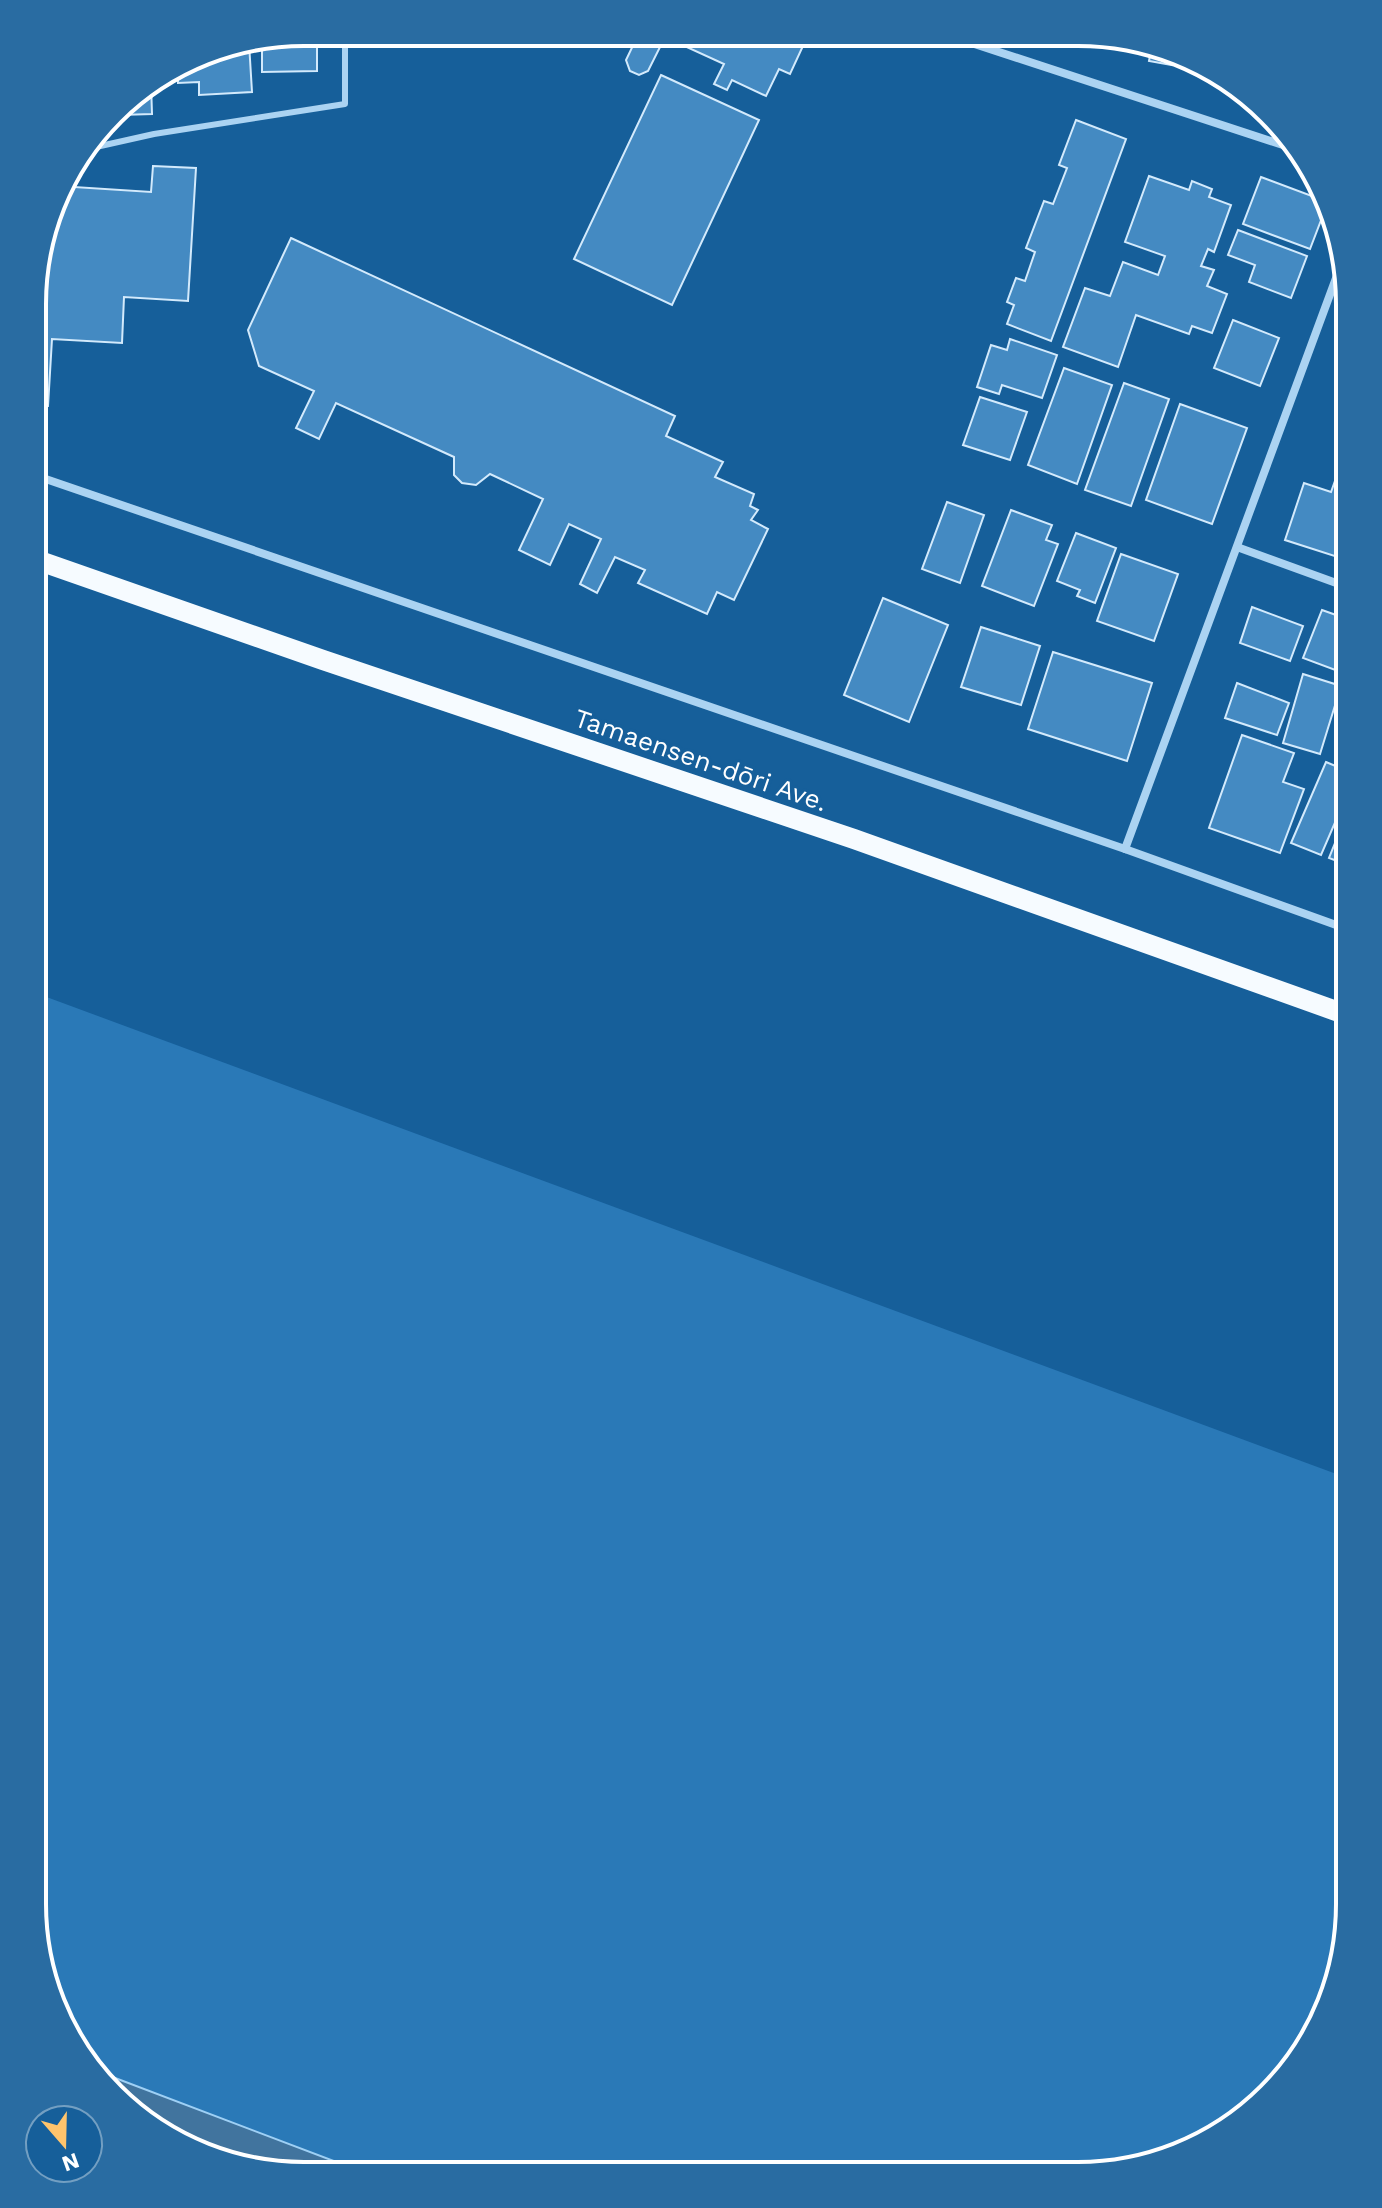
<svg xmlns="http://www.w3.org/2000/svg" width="1382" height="2208" font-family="'Work Sans',sans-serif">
	<rect width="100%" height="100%" fill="#165f9a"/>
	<polygon fill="#2a79b7" points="33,992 1350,1479 1349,1922 1335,1992 1294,2069 1182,2155 1078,2176 359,2174 106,2077 53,2008 32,1904"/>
	<polygon fill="#41749e" stroke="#9ed0f5" stroke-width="2" points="102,2073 368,2174 269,2174 139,2120"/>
	<g fill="#448ac2" stroke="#d3eafc" stroke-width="2">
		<polygon points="304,32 317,32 317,71 262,72 262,40"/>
		<polygon points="639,33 809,33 790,74 779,69 766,96 732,80 727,90 714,84 724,64 665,37 648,71 639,75 630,71 626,60"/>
		<polygon points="1085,34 1114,34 1122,38 1121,42"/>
		<polygon points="249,43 252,92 199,95 199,82 178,83 178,67 200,53"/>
		<polygon points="1151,50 1173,59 1172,65 1149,61"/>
		<polygon points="661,75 759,120 672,305 574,259"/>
		<polygon points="151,83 152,114 120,115 120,106 124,100"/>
		<polygon points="1076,120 1126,139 1051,341 1007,324 1014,305 1007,302 1016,278 1025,281 1035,252 1026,248 1044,201 1053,204 1067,168 1059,165"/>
		<polygon points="153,166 196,168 188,301 124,297 122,343 52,339 48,406 34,405 34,269 59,186 151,192"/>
		<polygon points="1149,176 1189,190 1192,181 1212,189 1209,197 1231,205 1214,252 1208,249 1201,266 1214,270 1207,286 1227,294 1212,333 1192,326 1189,334 1136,315 1118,367 1063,347 1085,288 1110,296 1123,262 1158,275 1165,256 1125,242"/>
		<polygon points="1261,177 1328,202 1310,249 1243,224"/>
		<polygon points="1238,230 1307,256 1291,298 1249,282 1255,265 1228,255"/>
		<polygon points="291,238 675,416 666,436 723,462 715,477 754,494 750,506 758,510 751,520 768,529 734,600 717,592 707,614 638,583 645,570 615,557 597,593 580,584 601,539 569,524 550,565 519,550 543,499 490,474 476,485 462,483 454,475 454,457 336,403 319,439 296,428 314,391 259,366 248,330"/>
		<polygon points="1233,320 1279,338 1260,386 1214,368"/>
		<polygon points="1010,339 1057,355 1042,398 1002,385 999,394 977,387 991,345 1007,350"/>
		<polygon points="1064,368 1112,385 1077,484 1028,465"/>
		<polygon points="1124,383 1169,399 1131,506 1085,490"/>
		<polygon points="980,397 1027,412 1010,460 963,445"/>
		<polygon points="1180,404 1247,428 1212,524 1146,500"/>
		<polygon points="1350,439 1350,561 1285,540 1304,483 1331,492"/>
		<polygon points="947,502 984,515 960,583 922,569"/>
		<polygon points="1011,510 1052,525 1046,540 1058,544 1034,606 982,586"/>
		<polygon points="1076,533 1116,548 1095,603 1077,596 1080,590 1057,581"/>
		<polygon points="1121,554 1178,574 1154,641 1097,621"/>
		<polygon points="883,598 948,625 909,722 844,695"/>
		<polygon points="1252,607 1303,626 1290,661 1240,643"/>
		<polygon points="1322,610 1350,620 1350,664 1346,674 1303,658"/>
		<polygon points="981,627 1040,646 1021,705 961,687"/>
		<polygon points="1053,652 1152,683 1127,761 1028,729"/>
		<polygon points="1303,674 1341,686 1320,754 1283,743"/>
		<polygon points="1237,683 1289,703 1277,735 1225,718"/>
		<polygon points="1350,707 1350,749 1336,744"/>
		<polygon points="1242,735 1294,753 1283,782 1304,789 1280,853 1209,828"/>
		<polygon points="1326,762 1350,772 1350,788 1321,855 1291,843"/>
		<polygon points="1350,806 1350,866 1329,858"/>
	</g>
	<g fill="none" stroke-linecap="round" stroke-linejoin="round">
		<polyline stroke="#abd3f2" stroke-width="6" points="87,149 154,134 345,104 345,32"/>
		<g stroke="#abd3f2" stroke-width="8">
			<polyline points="944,34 1289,147"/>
			<polyline points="34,475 1125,849 1350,930"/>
			<polyline points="1237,547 1350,588"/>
			<polyline points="1125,849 1342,262"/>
		</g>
		<polyline stroke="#f6fbff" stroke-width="20" points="34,559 323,660 854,839 1350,1016"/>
	</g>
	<g text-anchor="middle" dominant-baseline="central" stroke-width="6" stroke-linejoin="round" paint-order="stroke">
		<g font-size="26" fill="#fff" stroke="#165f9a">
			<text transform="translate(701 760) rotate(19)">Tamaensen-dōri Ave.</text>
		</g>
	</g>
	<path d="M0 0H1382V2208H0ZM304 46H1078A258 258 0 0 1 1336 304V1904A258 258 0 0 1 1078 2162H304A258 258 0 0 1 46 1904V304A258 258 0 0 1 304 46Z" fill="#296ca2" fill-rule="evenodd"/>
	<path fill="none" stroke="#fff" stroke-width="4" d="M304 46H1078A258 258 0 0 1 1336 304V1904A258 258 0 0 1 1078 2162H304A258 258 0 0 1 46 1904V304A258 258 0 0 1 304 46Z"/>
	<g transform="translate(64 2144) rotate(160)"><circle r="38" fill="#165f9a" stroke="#739fc2" stroke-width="2"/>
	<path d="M0-6L14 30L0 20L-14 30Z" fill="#ffc46c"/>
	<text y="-12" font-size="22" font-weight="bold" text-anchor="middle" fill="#ffffff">N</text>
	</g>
</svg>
